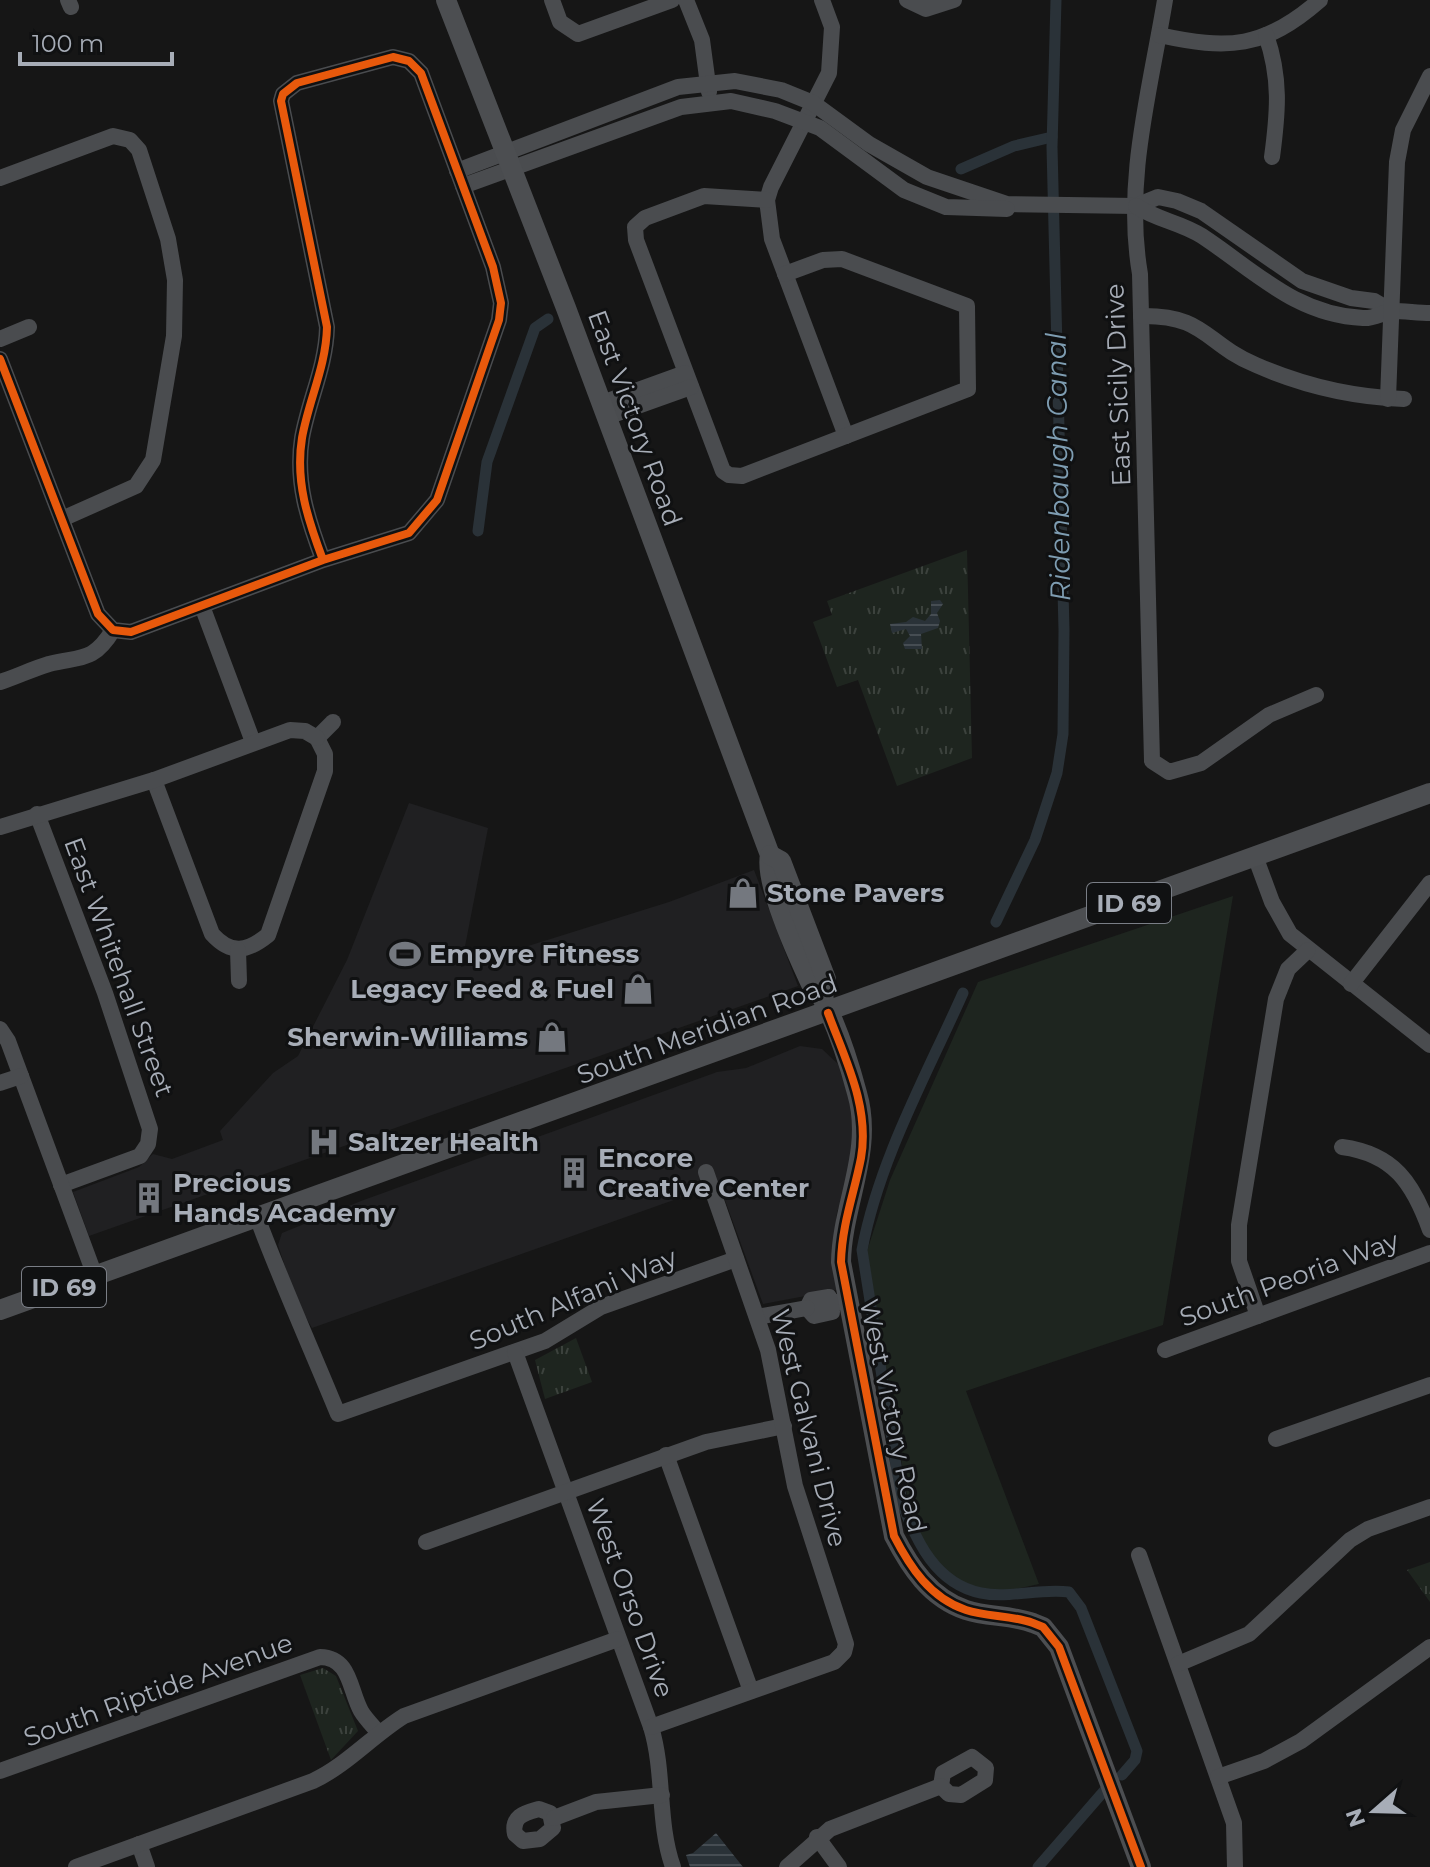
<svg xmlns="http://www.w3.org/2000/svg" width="1430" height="1867" font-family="Montserrat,sans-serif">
	<defs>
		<pattern id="park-tufts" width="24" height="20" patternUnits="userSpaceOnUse" patternTransform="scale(2)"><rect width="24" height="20" fill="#1e251f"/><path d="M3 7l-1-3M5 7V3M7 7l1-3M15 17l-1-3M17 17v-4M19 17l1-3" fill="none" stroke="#3c423d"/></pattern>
		<pattern id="water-rules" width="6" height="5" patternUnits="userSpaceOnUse" patternTransform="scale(2)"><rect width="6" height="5" fill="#2a3238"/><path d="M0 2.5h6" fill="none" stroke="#464d53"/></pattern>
	</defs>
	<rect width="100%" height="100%" fill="#161616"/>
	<g fill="#202022">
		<polygon points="409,803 488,828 461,967 669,902 754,870 798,986 89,1236 73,1192 139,1167 153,1154 172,1159 223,1140 220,1131 273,1073 298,1056 347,960"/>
		<polygon points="800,1046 822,1049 838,1064 853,1111 855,1149 850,1178 837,1212 833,1253 837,1290 763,1304 719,1184 312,1328 296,1300 278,1245 282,1233 361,1201 717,1072 746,1068"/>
	</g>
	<polygon fill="#1e251f" points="1233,896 1163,1325 966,1391 1039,1584 994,1594 962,1584 926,1552 907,1495 867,1251 890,1180 978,982"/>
	<g fill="url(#park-tufts)">
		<polygon points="967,550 972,758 897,786 858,680 837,687 813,622 832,615 827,601"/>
		<polygon points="576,1338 592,1382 545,1399 535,1360"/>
		<polygon points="1430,1562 1430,1602 1407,1570"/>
		<polygon points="323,1668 336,1676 358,1731 331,1760 300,1675"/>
	</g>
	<g fill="url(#water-rules)">
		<polygon points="940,600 943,604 937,613 940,621 938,628 921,634 922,649 905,649 903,643 910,636 906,629 892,633 890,624 906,622 913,617 925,621 931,614 931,601"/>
		<polygon points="716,1833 743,1867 690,1867 686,1855 693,1853"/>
	</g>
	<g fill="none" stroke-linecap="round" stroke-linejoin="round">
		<g stroke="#2a3238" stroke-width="11">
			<polyline points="961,169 1014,146 1052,137"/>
			<polyline points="478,531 487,462 535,328 548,319"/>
			<polyline points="996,922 1035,840 1057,773 1063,734 1064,630 1052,147 1056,0"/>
			<path d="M963,993c-37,83 -84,167 -101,257l40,253c14,38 34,81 79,90 27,6 59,-5 88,-1l12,16 56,143 -2,9 -13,15"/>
			<polyline points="1038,1867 1104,1791"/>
		</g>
		<g stroke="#4a4c4f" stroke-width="16">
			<polyline points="68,0 71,7"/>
			<polyline points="552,0 560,22 578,34 672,0"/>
			<polyline points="686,0 702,40 709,92"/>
			<polyline points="822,0 832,27 829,73 771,187 767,200 772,239 846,436"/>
			<polyline points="907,0 926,9 954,0"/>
			<path d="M1165,0c-15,91 -41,181 -25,274l12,487 17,11 32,-9 68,-48 47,-20"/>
			<path d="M1159,35c69,15 105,14 161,-35"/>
			<path d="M1266,35c15,43 12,77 6,122"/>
			<polyline points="457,171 678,87 735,81 781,90 813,103 869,144 927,177 1007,204 1136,206 1158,197 1177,201 1201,211 1302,281 1351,298 1374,301 1391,311"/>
			<polyline points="0,178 113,136 130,140 139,150 168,239 175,280 174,336 153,460 136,486 62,519"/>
			<polyline points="463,186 681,107 731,101 775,111 820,128 904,190 946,207 1007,209"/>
			<polyline points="767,200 704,196 645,218 635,227 636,240 723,471 729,475 742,476 968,389 967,306 842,259 823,260 785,274"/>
			<path d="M1136,206c21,14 44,16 66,30 53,35 94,79 161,82 11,1 20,-6 30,-7 12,0 25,2 37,2"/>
			<path d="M1141,316c65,-1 63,27 115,49 48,21 95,32 148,34"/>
			<polyline points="0,339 29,327"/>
			<path d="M0,359l98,255 15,16 18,2 192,-72 86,-27 28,-33 62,-180 2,-17 -8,-36 -72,-194 -12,-12 -16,-4 -96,26 -14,11 -2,7 46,226c-1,40 -18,72 -25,111 -7,44 6,82 21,122"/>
			<polyline points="1388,399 1397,162 1403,130 1430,76"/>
			<polyline points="602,403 685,373"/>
			<polyline points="607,417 691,387"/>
			<polyline points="202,606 253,742"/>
			<path d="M0,682c16,-5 32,-13 49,-18 31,-8 44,-1 64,-34"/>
			<polyline points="317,738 333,722"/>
			<path d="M154,780l58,154c19,21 35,18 56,1l57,-164v-17l-8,-16"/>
			<polyline points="37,814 105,993 150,1129 148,1144 140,1156 61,1185"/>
			<polyline points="0,827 154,780 290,730 305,731 317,738"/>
			<polyline points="1255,856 1272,902 1290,934 1430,1045"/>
			<polyline points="238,950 239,981"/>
			<polyline points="1351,984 1430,883"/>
			<polyline points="0,1029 8,1041 95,1276"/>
			<polyline points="0,1083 21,1076"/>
			<path d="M1342,1147c52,7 71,36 88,83"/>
			<path d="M257,1217c25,67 54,131 81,197l207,-73 56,-34 135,-48"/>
			<polyline points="832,1303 832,1312 814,1316 807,1308 811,1300 829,1297 832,1303 847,1301"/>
			<polyline points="1258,1316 1239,1261 1239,1225 1276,999 1288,969 1308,950"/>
			<polyline points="757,1317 807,1308"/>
			<polyline points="1165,1350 1430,1253"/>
			<path d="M515,1352l136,375c14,46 6,95 22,140"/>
			<polyline points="1276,1439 1430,1385"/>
			<polyline points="666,1455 751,1691"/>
			<polyline points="426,1542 706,1442 784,1426"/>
			<polyline points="1139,1555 1234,1823 1235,1867"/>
			<polyline points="1178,1664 1249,1634 1350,1540 1368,1529 1430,1507"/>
			<polyline points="651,1727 834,1662 844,1652 846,1644 795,1486 768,1350 706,1172"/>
			<polygon points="972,1757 986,1768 985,1780 961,1795 949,1794 941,1786 943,1773"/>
			<path d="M0,1771l320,-114c31,1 29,32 41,54 4,7 11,14 17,21"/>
			<polyline points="1218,1777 1264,1761 1301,1741 1430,1647"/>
			<path d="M539,1809l11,4 3,15 -13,11 -17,2 -8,-7c-4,-18 10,-21 24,-25z"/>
			<polyline points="554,1818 596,1802 662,1795"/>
			<polyline points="817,1837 839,1867"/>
			<polyline points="139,1844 147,1867"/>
			<path d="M76,1867l237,-86c34,-16 59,-45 91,-65l214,-77"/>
			<polyline points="787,1867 830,1829 941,1786"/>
		</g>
		<g stroke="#4c4e51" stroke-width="20">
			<path d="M446,0l120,308 204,547c-6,27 27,99 40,127 3,7 10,12 14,19 14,28 25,62 33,92 17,58 -15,111 -16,169l53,274c16,31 36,62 72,74 21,7 45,5 67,13l10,4 16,20 82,220"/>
			<polyline points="770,855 781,861 826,979 823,999"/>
			<polyline points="0,1310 1430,793"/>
		</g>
		<defs>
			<g id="cycleway">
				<path d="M0,359l98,255 15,16 18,2 192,-72 86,-27 28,-33 62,-180 2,-17 -8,-36 -72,-194 -12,-12 -16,-4 -96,26 -14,11 -2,7 46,226c-1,40 -18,72 -25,111 -7,44 6,82 21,122"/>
				<path d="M828,1013c17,46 42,94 33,145 -7,36 -19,66 -20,104l53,274c16,31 36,62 72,74 21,7 45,5 67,13l10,4 16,20 82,220"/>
			</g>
		</defs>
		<use href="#cycleway" stroke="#101112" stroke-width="13"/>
		<use href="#cycleway" stroke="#e8590c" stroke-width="8"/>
	</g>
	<defs>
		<symbol id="shop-bare" viewBox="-9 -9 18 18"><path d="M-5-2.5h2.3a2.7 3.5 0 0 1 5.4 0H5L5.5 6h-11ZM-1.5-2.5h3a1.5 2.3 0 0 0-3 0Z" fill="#74787f" stroke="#101112" stroke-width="2.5" paint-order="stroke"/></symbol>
		<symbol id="stadium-bare" viewBox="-9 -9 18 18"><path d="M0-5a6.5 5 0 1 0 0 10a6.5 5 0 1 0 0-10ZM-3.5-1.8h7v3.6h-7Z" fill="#74787f" stroke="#101112" stroke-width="2.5" paint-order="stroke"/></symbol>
		<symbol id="hospital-bare" viewBox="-9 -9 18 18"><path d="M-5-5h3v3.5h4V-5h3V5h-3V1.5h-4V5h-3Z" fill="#74787f" stroke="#101112" stroke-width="2.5" paint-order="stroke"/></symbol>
		<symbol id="building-bare" viewBox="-9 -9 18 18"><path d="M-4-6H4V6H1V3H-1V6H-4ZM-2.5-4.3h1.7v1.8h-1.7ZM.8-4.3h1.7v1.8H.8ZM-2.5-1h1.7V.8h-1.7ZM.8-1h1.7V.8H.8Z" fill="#74787f" stroke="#101112" stroke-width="2.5" paint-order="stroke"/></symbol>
	</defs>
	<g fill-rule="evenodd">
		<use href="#shop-bare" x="721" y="871" width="44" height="44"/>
		<use href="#stadium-bare" x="383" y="932" width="44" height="44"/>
		<use href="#shop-bare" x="616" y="967" width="44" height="44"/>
		<use href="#shop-bare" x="530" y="1015" width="44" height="44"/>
		<use href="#hospital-bare" x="302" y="1120" width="44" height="44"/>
		<use href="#building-bare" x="552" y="1151" width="44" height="44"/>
		<use href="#building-bare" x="127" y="1176" width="44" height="44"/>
	</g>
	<g text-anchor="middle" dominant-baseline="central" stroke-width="6" stroke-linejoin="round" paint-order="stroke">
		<g fill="#101112" stroke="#7a7e86" stroke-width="2">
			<rect x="1087" y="883" width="84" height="40" rx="6"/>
			<rect x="22" y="1267" width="84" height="40" rx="6"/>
		</g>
		<g font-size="24" font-weight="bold" fill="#a7adb7">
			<text x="1129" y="903">ID 69</text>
			<text x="64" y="1287">ID 69</text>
		</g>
		<g font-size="26" fill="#a7adb7" stroke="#101112">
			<text transform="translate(1118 385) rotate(-92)">East Sicily Drive</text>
			<text transform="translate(635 418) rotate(70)">East Victory Road</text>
			<text transform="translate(119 967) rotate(70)">East Whitehall Street</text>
			<text transform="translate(707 1029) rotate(-20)">South Meridian Road</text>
			<text transform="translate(1289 1279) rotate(-20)">South Peoria Way</text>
			<text transform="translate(573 1299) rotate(-23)">South Alfani Way</text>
			<text transform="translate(893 1416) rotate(78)">West Victory Road</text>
			<text transform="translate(809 1428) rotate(76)">West Galvani Drive</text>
			<text transform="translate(630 1598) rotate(70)">West Orso Drive</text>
			<text transform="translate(158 1690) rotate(-20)">South Riptide Avenue</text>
		</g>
		<g font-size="26" font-weight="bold" fill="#a7adb7" stroke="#101112" text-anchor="start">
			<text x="767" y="893">Stone Pavers</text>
			<text x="429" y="954">Empyre Fitness</text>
			<text x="614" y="989" text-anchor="end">Legacy Feed &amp; Fuel</text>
			<text x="528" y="1037" text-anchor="end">Sherwin-Williams</text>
			<text x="348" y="1142">Saltzer Health</text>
			<text x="598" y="1158">Encore<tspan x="598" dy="30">Creative Center</tspan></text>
			<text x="173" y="1183">Precious<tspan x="173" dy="30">Hands Academy</tspan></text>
		</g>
		<g font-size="28" font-style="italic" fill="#7e9db2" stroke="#101112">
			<text transform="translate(1058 467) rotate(-91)">Ridenbaugh Canal</text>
		</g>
	</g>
	<g transform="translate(1374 1811) rotate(250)" stroke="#101112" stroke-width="6" paint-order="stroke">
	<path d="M0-6L14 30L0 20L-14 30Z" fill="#a7adb7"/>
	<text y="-12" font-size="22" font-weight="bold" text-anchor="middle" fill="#a7adb7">N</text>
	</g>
	<path d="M20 52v12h152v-12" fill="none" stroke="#a7adb7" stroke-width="4"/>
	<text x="32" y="52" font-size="24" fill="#a7adb7" stroke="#101112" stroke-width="6" paint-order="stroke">100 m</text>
</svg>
